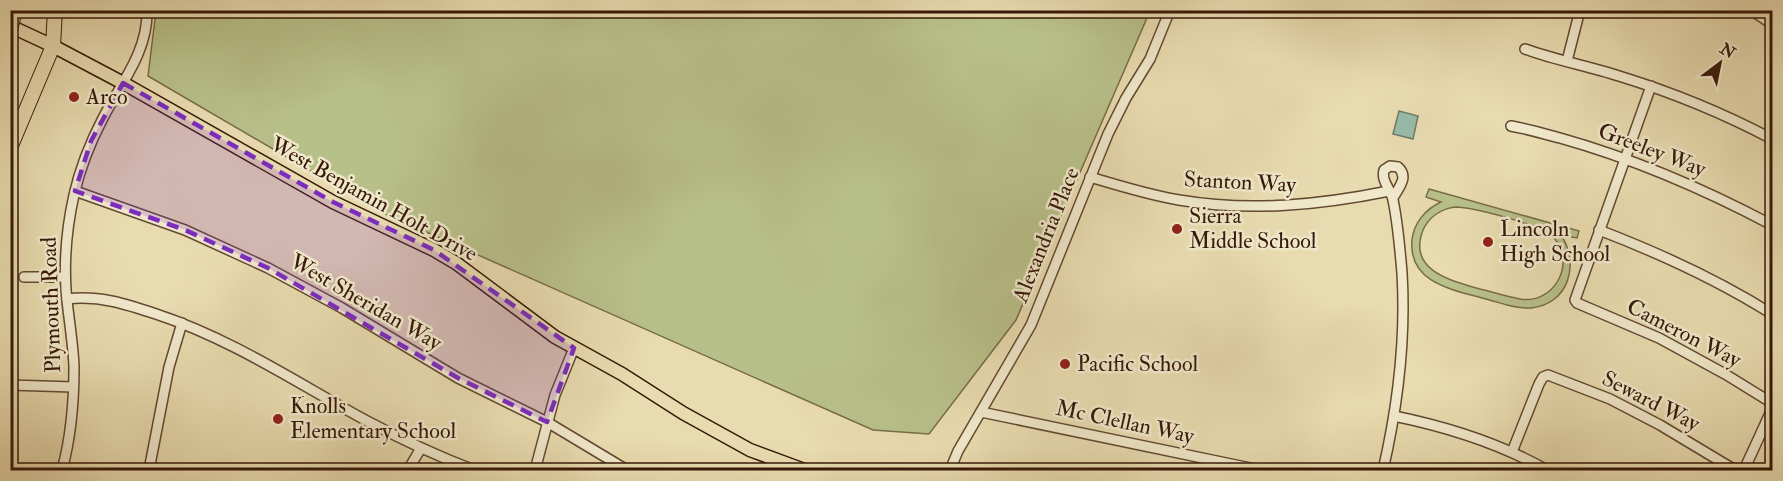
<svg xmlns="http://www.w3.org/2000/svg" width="1783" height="481" font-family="'IM FELL Double Pica',serif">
	<rect width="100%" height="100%" fill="#e8dbaf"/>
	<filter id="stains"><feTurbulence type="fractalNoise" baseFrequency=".00333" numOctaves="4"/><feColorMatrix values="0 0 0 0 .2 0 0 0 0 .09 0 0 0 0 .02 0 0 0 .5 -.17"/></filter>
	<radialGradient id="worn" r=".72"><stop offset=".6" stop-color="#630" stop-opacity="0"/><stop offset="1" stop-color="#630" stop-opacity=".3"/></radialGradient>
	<g fill="#b8c089" stroke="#786c48" stroke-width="1.5" fill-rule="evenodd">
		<polygon points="156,11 156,10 1150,11 1016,320 929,434 873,430 381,212 148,76"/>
		<path d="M1429,189l150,42 -2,7 -16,-3c19,29 8,69 -30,73 -15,1 -30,-5 -45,-9 -31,-9 -78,-15 -74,-59 2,-18 14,-31 29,-38l-15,-5zM1455,207c18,0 87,18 99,31 23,26 -1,67 -34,61 -13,-2 -27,-7 -40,-10 -28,-8 -73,-18 -57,-59 6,-13 18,-21 32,-23z"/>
	</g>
	<polygon fill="#97bba9" stroke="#717a69" stroke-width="1.5" points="1399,111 1418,116 1413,139 1393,134"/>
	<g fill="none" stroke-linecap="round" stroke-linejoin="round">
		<defs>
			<g id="minor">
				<polyline points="1751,10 1772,24"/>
				<path d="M1525,49c30,11 63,17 94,27 52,16 104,37 153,63"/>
				<polyline points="1567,61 1580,10"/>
				<polyline points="1651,86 1575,300 1577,303 1659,338 1725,374 1772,403"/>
				<path d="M1511,126c17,3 33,8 49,12 75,21 144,51 212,87"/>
				<path d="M1090,177c30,9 59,18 89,23 71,12 141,5 210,-9"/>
				<polyline points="75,191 185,230 268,268 342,308 458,378 547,422 627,470"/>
				<path d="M1599,230c60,23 119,50 173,84"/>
				<polyline points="24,277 65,277"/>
				<path d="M67,299c32,-4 59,5 89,15 76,25 141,69 211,107 34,18 70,35 107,49"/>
				<polyline points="10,385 73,387"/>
				<polyline points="981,412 1260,470"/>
				<path d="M1394,416c54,11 105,27 153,54"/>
				<polyline points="1512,452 1539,384 1543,377 1548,375 1610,399 1660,425 1735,470"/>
				<path d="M62,470c9,-33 12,-68 12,-103 -1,-26 -6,-52 -8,-77 -2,-32 1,-64 8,-95 6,-27 16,-52 29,-77 18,-35 45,-66 44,-108"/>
				<polyline points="149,470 169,367 182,323"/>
				<polyline points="408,470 421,448"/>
				<polyline points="535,470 555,395 574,348"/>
				<polyline points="950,470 958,451 1031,325 1108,134 1126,98 1150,59 1170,10"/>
				<path d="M1383,470c15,-65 23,-130 19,-197 -2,-24 -4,-49 -9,-73 -2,-11 -12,-18 -9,-30l6,-4 8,1c11,10 1,20 -5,31"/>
				<polyline points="1744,470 1772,409"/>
			</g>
			<polyline id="major" points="10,26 53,46 123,83 333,202 434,250 456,263 555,337 622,374 683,413 750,450 804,470"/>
			<polyline id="highway" points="10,148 53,46 55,10"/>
		</defs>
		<use href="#minor" stroke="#634932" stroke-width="12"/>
		<use href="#major" stroke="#371808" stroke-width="15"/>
		<use href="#highway" stroke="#371808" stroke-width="16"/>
		<use href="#minor" stroke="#f0e8cb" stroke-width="9"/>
		<use href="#major" stroke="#e8dbaf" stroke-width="12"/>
		<use href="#highway" stroke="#e8dbaf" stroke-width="14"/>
		<defs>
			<polyline id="highway-bridge" points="10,30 15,10"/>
		</defs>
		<use href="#highway-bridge" stroke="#371808" stroke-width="16" stroke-linecap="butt"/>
		<use href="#highway-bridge" stroke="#e8dbaf" stroke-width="14"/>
	</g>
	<path fill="#7b2cbf" fill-opacity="0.2" stroke="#7b2cbf" stroke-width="4.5" stroke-dasharray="12 8" stroke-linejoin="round" d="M123,83l210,119 101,48 140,98 -27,74 -89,-44 -190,-110 -83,-38 -110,-39 16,-50z"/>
	<g fill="#8f2418" stroke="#f0e8cb" stroke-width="2">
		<circle cx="74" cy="97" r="6"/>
		<circle cx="1177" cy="229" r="6"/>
		<circle cx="1488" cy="242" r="6"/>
		<circle cx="1065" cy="364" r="6"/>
		<circle cx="278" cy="419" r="6"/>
	</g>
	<g text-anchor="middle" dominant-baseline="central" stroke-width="5" stroke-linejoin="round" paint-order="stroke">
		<g font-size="22" fill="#371808" stroke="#f0e8cb" text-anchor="start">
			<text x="86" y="97">Arco</text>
			<text x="1189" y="216">Sierra<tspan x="1189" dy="25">Middle School</tspan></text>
			<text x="1500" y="229">Lincoln<tspan x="1500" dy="25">High School</tspan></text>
			<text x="1077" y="364">Pacific School</text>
			<text x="290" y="406">Knolls<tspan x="290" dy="25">Elementary School</tspan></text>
		</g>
		<g font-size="22" fill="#371808" stroke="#f0e8cb">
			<text transform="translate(1652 150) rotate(21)">Greeley Way</text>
			<text transform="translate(1240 182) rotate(3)">Stanton Way</text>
			<text transform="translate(374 199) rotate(29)">West Benjamin Holt Drive</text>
			<text transform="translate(1046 235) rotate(-68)">Alexandria Place</text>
			<text transform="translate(366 302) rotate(30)">West Sheridan Way</text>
			<text transform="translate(51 305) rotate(-92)">Plymouth Road</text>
			<text transform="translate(1684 333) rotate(27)">Cameron Way</text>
			<text transform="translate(1651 401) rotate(27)">Seward Way</text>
			<text transform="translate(1125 422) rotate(12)">Mc Clellan Way</text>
		</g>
	</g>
	<rect width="1783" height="481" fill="none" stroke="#e8dbaf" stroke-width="36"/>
	<rect x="12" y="12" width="1759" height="457" fill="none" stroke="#371808" stroke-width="3"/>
	<rect x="18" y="18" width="1747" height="445" fill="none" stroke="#371808" stroke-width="1.5"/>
	<g transform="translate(1720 63) rotate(32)" stroke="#f0e8cb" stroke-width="4.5" paint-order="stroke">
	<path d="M0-4.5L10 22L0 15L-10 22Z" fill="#371808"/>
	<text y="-9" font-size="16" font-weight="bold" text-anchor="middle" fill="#371808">N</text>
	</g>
	<rect width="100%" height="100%" filter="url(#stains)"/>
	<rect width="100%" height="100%" fill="url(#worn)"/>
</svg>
